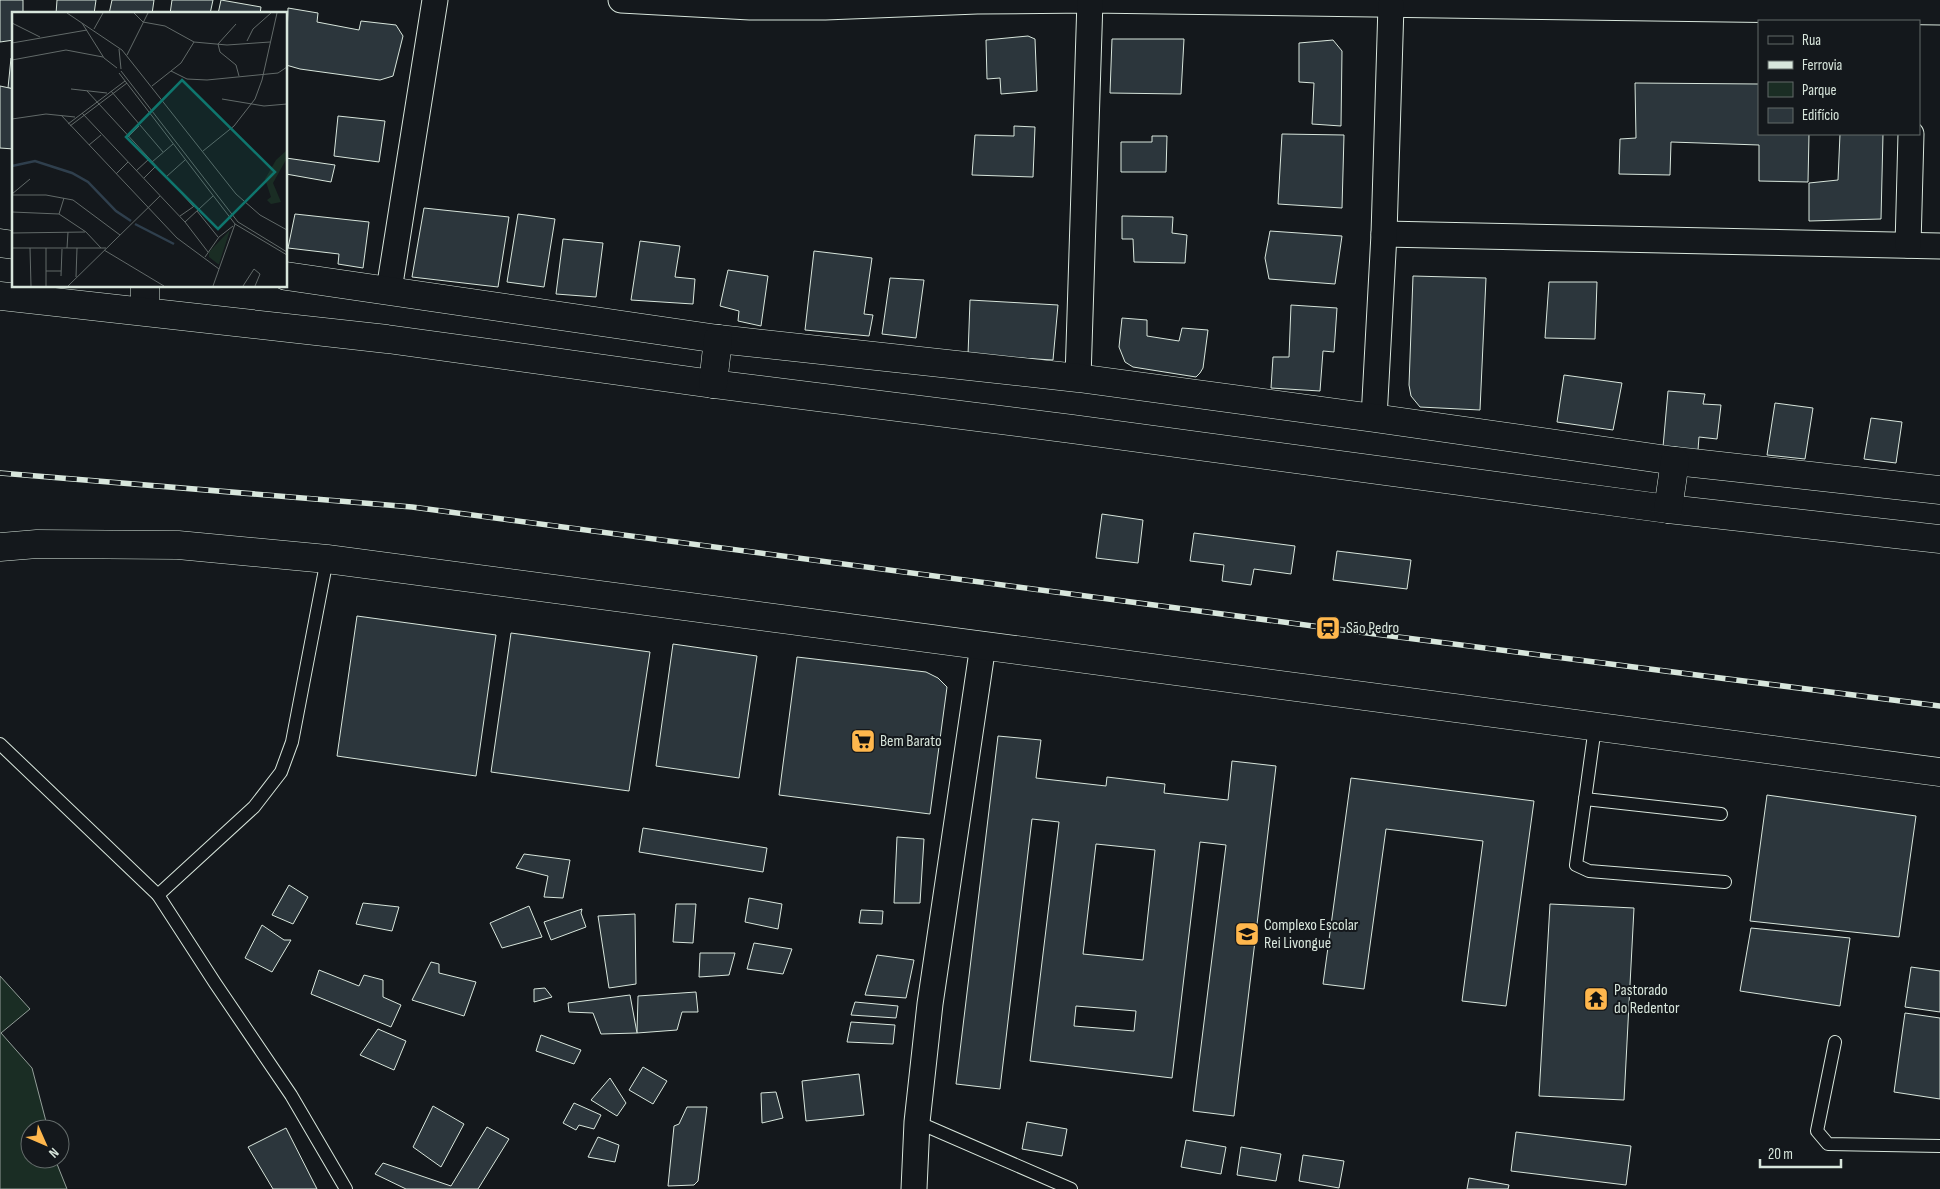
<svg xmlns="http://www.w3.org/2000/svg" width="1940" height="1189" font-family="'Sofia Sans Condensed',sans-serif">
	<rect width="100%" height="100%" fill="#14181c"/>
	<polygon fill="#1a2d24" stroke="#939e99" points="0,976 30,1009 1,1033 32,1068 48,1129 30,1129 30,1159 55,1159 67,1189 0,1189"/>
	<g fill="#2c363c" stroke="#d8e6dc" fill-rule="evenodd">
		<polygon points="0,0 23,0 23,14 14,14 14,40 0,42"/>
		<polygon points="57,0 96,0 94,14 56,14"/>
		<polygon points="112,0 154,0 152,14 109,14"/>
		<polygon points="172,0 213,0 210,14 170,14"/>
		<polygon points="221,0 261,7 260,14 218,14"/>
		<polygon points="288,8 318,13 317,22 359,30 361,21 396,25 403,36 393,76 380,80 300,69 286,65"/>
		<polygon points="1028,36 1035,39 1037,91 1001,94 1000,78 987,79 986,40"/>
		<polygon points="1112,39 1184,39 1181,94 1110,93"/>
		<polygon points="1333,40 1342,51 1341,126 1312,124 1314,83 1299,82 1299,43"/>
		<polygon points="11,58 14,58 14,89 8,88"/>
		<polygon points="1635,83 1759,84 1759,134 1809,134 1808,182 1759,181 1759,145 1671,142 1670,175 1619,174 1620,139 1636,138"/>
		<polygon points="0,86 14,89 14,149 0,148"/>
		<polygon points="338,116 385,121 379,162 334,156"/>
		<polygon points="1014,126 1035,127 1033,177 972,175 975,135 1014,136"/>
		<polygon points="1282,134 1344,135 1342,208 1278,204"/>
		<polygon points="1840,134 1883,134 1881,219 1809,221 1809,183 1838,180"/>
		<polygon points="1152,136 1167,136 1166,172 1121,172 1121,142 1152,142"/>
		<polygon points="286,158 335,165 331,182 286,174"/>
		<polygon points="424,208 509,217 498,287 412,277"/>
		<polygon points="295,214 369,222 363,268 338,264 339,254 288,248"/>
		<polygon points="518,214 555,219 544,287 507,282"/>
		<polygon points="1122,216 1173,217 1172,233 1187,235 1185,263 1134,262 1133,239 1122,239"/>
		<polygon points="1270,231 1342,236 1335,284 1269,279 1265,258"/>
		<polygon points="563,239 603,243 596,297 556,294"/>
		<polygon points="640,241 680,246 675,277 695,279 693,304 631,300"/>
		<polygon points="814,251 872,258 864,314 873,315 869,336 805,330"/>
		<polygon points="728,270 768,276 761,326 738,321 739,311 720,306"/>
		<polygon points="1413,276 1486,278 1480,410 1420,407 1411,396 1409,385"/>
		<polygon points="890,278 924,280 916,338 882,334"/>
		<polygon points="1549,282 1597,282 1595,339 1545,338"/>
		<polygon points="970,300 1058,305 1053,360 968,355"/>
		<polygon points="1291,305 1337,308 1334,352 1323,351 1320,391 1271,388 1273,357 1289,357"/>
		<polygon points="1122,318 1147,320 1147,336 1179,341 1182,328 1208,330 1203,368 1200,373 1196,377 1133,367 1125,362 1119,347"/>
		<polygon points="1564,375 1622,383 1613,430 1557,422"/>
		<polygon points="1668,391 1705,394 1703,404 1721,405 1717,439 1699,437 1698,450 1663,447"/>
		<polygon points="1775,403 1813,408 1805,459 1767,455"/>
		<polygon points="1871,418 1902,422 1896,463 1864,459"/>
		<polygon points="1102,514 1143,520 1138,563 1096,558"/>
		<polygon points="1194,533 1295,546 1291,574 1254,569 1251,585 1222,581 1224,565 1190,561"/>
		<polygon points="1337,551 1411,560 1407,589 1333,580"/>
		<polygon points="357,616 496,635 476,776 337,756"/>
		<polygon points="511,633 650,652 629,791 491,772"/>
		<polygon points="673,644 757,656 739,778 656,766"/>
		<polygon points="797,657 926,672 938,678 947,687 930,814 779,795"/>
		<path d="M998,736l43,4 -5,38 70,8 1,-9 58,7 -1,9 64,7 4,-39 44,5 -42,350 -41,-5 33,-266 -26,-3 -28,236 -142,-17 29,-239 -27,-3 -32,270 -44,-5zM1096,844l59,6 -12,110 -60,-6zM1076,1006l60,5 -2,20 -60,-5z"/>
		<polygon points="1351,778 1534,801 1506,1006 1462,1001 1483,841 1386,829 1364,989 1323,984"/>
		<polygon points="1767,795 1916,816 1899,937 1750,921"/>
		<polygon points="643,828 767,848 763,872 639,852"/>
		<polygon points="897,837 924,839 920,903 894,903"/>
		<polygon points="524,854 570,860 563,898 544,897 548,876 516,868"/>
		<polygon points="289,885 308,897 293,924 272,915"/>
		<polygon points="749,898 782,904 778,929 745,922"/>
		<polygon points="363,903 399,907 392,931 356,924"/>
		<polygon points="676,904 696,904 693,943 673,942"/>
		<polygon points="1550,904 1634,908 1624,1100 1539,1096"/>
		<polygon points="529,906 542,937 502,948 490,923"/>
		<polygon points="582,909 581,913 586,927 551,940 544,922"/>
		<polygon points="861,910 883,911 882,924 859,923"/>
		<polygon points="635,914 636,984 609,988 598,916"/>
		<polygon points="262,925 284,940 291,940 272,972 245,958"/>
		<polygon points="1751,928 1850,938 1840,1006 1740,991"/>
		<polygon points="754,943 792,949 783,974 747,969"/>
		<polygon points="700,953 735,953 729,975 699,977"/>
		<polygon points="877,955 914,960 906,998 865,995"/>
		<polygon points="431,962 439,964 439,973 476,982 464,1016 412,1000"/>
		<polygon points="1911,967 1940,971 1940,1012 1905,1007"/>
		<polygon points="319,970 359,986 364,975 383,980 383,997 401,1005 391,1027 311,994"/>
		<polygon points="545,988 552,997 534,1002 534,989"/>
		<polygon points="696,992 698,1012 682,1012 677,1030 637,1033 638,996"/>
		<polygon points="630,995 637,1033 601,1034 593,1013 569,1012 568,1003"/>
		<polygon points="855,1002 898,1006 896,1018 851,1015"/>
		<polygon points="1905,1013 1940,1018 1940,1099 1894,1092"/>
		<polygon points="851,1022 895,1025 893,1044 847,1042"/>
		<polygon points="378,1029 406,1041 394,1070 360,1055"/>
		<polygon points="541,1035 581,1050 574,1064 536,1051"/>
		<polygon points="643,1067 667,1081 653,1104 629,1090"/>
		<polygon points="859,1074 864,1115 806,1121 802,1081"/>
		<polygon points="610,1078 626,1103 617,1116 591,1100"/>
		<polygon points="776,1092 783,1118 762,1123 761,1093"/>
		<polygon points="574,1103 601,1115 594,1129 579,1125 576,1130 563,1123"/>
		<polygon points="433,1106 464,1124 441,1167 413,1147"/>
		<polygon points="687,1107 707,1107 698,1181 694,1185 668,1186 674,1126 679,1124"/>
		<polygon points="1027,1122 1067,1129 1062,1156 1022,1149"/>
		<polygon points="487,1127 509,1139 478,1189 406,1189 375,1174 383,1163 451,1186"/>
		<polygon points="286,1128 317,1189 273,1189 248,1147"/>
		<polygon points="1516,1132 1631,1146 1626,1185 1511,1171"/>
		<polygon points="598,1137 619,1145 615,1162 588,1157"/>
		<polygon points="1186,1140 1226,1147 1221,1174 1181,1167"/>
		<polygon points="1241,1147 1281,1154 1276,1181 1237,1175"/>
		<polygon points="1303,1155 1344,1161 1339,1188 1299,1181"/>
		<polygon points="1469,1178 1509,1185 1508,1189 1467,1189"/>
	</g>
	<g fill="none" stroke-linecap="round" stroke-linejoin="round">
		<defs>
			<g id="lane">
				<polyline points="1595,727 1576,865 1589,871 1725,882"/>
				<polyline points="0,744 158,895 215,983 291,1095 346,1189"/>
				<polyline points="1585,799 1721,814"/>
				<polyline points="158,895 254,807 281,772 292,742 327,559"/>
				<polyline points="1835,1042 1817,1131 1828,1144 1940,1146"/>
				<polyline points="917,1122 1071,1189"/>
			</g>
			<g id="street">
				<polyline points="621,0 750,7 825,7 977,1 1090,0 1940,12"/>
				<polyline points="1384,234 1940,246"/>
				<polyline points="1908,245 1911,134"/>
				<polyline points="389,290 435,0"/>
				<polyline points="1078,378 1090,0"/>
				<polyline points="1374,418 1384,234 1391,5"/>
				<polyline points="914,1189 917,1122 930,1004 983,645"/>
			</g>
			<g id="primary">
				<polyline points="0,243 14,245"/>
				<polyline points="286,276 718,339 1078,378 1374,418 1675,461 1940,490"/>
				<polyline points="145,286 145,311"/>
				<polyline points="0,296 387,339 713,384 1072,429 1668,509 1940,539"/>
				<polyline points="713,384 718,339"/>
				<polyline points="1668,509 1675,461"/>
				<polyline points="0,547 37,544 178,545 327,559 1940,772"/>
			</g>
		</defs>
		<use href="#lane" stroke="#d8e6dc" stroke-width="14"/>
		<use href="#street" stroke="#d8e6dc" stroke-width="27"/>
		<use href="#primary" stroke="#d8e6dc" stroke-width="29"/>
		<use href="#lane" stroke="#14181c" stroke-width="12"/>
		<use href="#street" stroke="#14181c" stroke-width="25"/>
		<use href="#primary" stroke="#14181c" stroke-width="28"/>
		<defs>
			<polyline id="rail" points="0,473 412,507 1328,628 1940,706"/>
		</defs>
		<use href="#rail" stroke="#d8e6dc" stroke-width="5.5"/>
		<use href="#rail" stroke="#14181c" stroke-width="4" stroke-dasharray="11" stroke-linecap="butt"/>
	</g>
	<defs>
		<symbol id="station-square" viewBox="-11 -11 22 22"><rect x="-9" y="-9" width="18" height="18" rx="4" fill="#ffb74d" stroke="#14181c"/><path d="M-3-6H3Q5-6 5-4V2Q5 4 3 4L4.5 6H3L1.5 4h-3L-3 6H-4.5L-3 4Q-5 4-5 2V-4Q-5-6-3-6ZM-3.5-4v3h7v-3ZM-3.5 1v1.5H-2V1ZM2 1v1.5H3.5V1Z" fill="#111"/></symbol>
		<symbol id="supermarket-square" viewBox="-11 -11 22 22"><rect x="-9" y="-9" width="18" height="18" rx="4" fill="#ffb74d" stroke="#14181c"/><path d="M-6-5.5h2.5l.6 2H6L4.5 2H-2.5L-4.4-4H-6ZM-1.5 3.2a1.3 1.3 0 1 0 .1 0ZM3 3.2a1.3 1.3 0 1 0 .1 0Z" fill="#111"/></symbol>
		<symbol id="school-square" viewBox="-11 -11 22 22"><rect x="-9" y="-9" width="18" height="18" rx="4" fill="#ffb74d" stroke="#14181c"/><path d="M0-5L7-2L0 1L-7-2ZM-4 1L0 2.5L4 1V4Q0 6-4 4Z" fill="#111"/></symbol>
		<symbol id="temple-square" viewBox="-11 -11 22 22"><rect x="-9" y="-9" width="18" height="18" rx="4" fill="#ffb74d" stroke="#14181c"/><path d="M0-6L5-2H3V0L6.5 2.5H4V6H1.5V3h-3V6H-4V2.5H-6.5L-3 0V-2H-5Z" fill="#111"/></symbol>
	</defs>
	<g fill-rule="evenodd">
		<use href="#station-square" x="1314" y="614" width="28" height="28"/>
		<use href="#supermarket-square" x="849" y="727" width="28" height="28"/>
		<use href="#school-square" x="1233" y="920" width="28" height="28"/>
		<use href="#temple-square" x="1582" y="985" width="28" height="28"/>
	</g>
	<g text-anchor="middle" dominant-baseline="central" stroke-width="4" stroke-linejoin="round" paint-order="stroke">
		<g font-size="16" fill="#d8e6dc" stroke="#14181c" text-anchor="start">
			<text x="1346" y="628">São Pedro</text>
			<text x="880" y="741">Bem Barato</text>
			<text x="1264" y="925">Complexo Escolar<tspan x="1264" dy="18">Rei Livongue</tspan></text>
			<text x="1614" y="990">Pastorado<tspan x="1614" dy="18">do Redentor</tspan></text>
		</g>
	</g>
	<g transform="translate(12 12)">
		<rect width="275" height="275" fill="#14181c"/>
		<path d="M275,138v8l-14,25 8,19 -10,2 -4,-4 4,-3 -6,-18 11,-19zM218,218l-11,34h-1l-9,-7v-5z" fill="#1a2d24"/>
		<path fill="none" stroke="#2f3f4d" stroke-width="2.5" d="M0,154l23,-5 37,12 16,9 28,29 15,10M123,212l39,20"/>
		<path fill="none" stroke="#626a69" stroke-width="1" d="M55,1l55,37 114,144 24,21 27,15M122,1l9,9 22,4 29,16 33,3 43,-3M0,11l28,14M70,11l22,35 13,10M224,12l-18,20 2,8 16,13 3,11M82,17l9,-16M235,29l6,-12 18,-16M0,31l75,-13M107,37l2,20M115,43l21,-42M0,48l54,-10 37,7M109,59l117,151 49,30M159,59l10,-8 13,-21M107,61l116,151 52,31M140,74l19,-15 16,8 20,1 71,-7 9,-6M59,77l36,4M75,79l107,116M99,79l52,61M210,87l42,7 23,-2M70,101l103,109 23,30M49,103l116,123 42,31M0,107l34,-5 29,3M56,112l57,-43M126,112l11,-11M58,114l57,-43M116,125l11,-11M77,133l12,-10M191,139l31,-25 21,-27 7,-19 15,-67M140,150l21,-18M124,159l13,-12M104,162l12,-12M154,165l19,-17M132,166l12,-12M0,182l18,-15M0,183h34l27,5 47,35M185,199l21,26M0,200l47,2 27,18 15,16M47,202l5,-16M168,204l13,-9M173,210l28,-26M0,221l73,-1M0,236h94M18,236l1,38M55,236l1,-16M92,238l60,36M193,245l14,-20 14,-11M34,259h15M49,264l1,-27M64,265l1,-29M34,274v-38M56,274l92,-90M201,274l22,-62M231,274l11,-17 6,5 -5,12"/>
		<path fill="#0f766e" fill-opacity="0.15" stroke="#0f766e" stroke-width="2.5" d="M170,68l93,92 -57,57 -92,-92z"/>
		<rect width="275" height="275" fill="none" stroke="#d8e6dc" stroke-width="2.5"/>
	</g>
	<rect x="1758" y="20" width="162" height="115" fill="#14181c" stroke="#626a69"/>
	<rect x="1768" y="36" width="25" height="8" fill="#14181c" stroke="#626a69"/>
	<text x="1802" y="45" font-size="15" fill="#d8e6dc">Rua</text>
	<rect x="1768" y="61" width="25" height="8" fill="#d8e6dc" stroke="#626a69"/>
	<text x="1802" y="70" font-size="15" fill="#d8e6dc">Ferrovia</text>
	<rect x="1768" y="82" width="25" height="15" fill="#1a2d24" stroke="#626a69"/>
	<text x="1802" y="95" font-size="15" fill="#d8e6dc">Parque</text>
	<rect x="1768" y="108" width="25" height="15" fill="#2c363c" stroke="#626a69"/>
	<text x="1802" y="120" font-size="15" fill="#d8e6dc">Edifício</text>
	<g transform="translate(45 1144) rotate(135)"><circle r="24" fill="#14181c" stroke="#626a69"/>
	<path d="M0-4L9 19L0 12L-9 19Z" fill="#ffb74d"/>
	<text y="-8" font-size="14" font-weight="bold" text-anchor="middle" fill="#d8e6dc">N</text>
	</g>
	<path d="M1760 1159v8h81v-8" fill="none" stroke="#d8e6dc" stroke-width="2.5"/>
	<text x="1768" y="1159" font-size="15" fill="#d8e6dc" stroke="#14181c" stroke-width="4" paint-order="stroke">20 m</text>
</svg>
